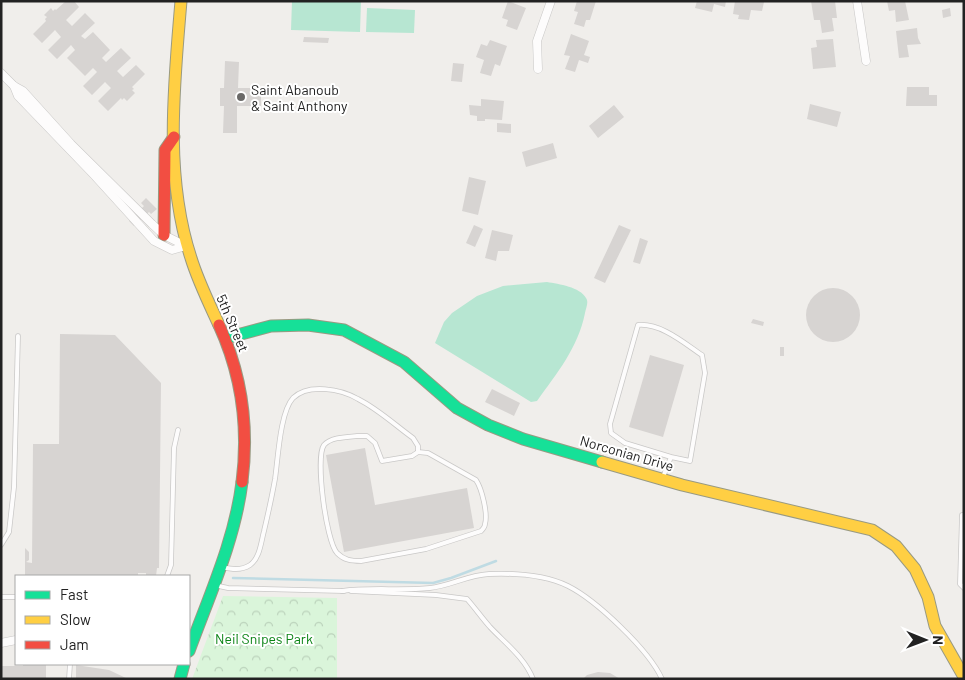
<svg xmlns="http://www.w3.org/2000/svg" width="965" height="680" font-family="Barlow,sans-serif">
	<defs>
		<pattern id="park-crowns" width="20" height="18" patternUnits="userSpaceOnUse" patternTransform="scale(1.25)"><rect width="20" height="18" fill="#daf5da"/><path d="M2 6a3 3 0 1 1 6 0M12 15a3 3 0 1 1 6 0" fill="none" stroke="#bbd2bb"/></pattern>
	</defs>
	<rect width="100%" height="100%" fill="#f0eeeb"/>
	<polygon fill="url(#park-crowns)" points="223,596 337,598 337,679 192,679"/>
	<g fill="#b7e6d2">
		<polygon points="292,1 361,1 360,32 291,30"/>
		<polygon points="367,8 415,10 414,33 366,32"/>
		<path d="M547,282c12,2 33,5 39,16 3,4 0,10 -1,15 -7,35 -28,60 -48,88l-6,1 -96,-59 9,-21 8,-9 25,-17 26,-10z"/>
	</g>
	<g fill="none" stroke-linecap="round" stroke-linejoin="round">
		<polyline stroke="#bfdbe3" stroke-width="2.5" points="233,578 433,583 451,578 496,561"/>
	</g>
	<g fill="#d7d4d2">
		<polygon points="66,1 74,1 79,7 66,20 72,26 85,13 95,23 81,36 85,39 93,32 110,50 102,58 106,62 121,48 131,58 117,71 123,77 136,65 145,74 132,87 134,89 132,90 135,93 127,101 124,98 122,100 121,98 108,111 98,101 111,88 105,82 92,95 83,86 97,72 93,68 85,76 67,58 75,50 71,45 57,59 48,50 61,37 55,30 42,43 33,34 46,21 45,19 47,17 44,15 51,8 53,11 55,9 56,10"/>
		<polygon points="508,1 526,8 517,30 506,26 508,20 502,18"/>
		<polygon points="577,1 596,1 590,20 586,20 584,27 574,24 578,12 574,11"/>
		<polygon points="697,1 726,1 725,7 714,4 712,12 695,8"/>
		<polygon points="735,1 764,2 762,11 751,10 749,20 738,19 739,15 733,14"/>
		<polygon points="811,1 835,1 837,18 832,18 834,31 822,33 820,20 814,20"/>
		<polygon points="887,1 905,1 909,20 896,22 895,10 889,11"/>
		<polygon points="950,8 951,16 943,18 942,10"/>
		<polygon points="917,28 918,38 921,44 907,45 909,57 899,58 896,31"/>
		<polygon points="571,34 589,41 584,55 590,57 588,63 579,60 575,72 565,69 570,56 564,55"/>
		<polygon points="304,37 329,38 328,43 303,42"/>
		<polygon points="833,39 836,67 813,69 811,48 817,47 816,40"/>
		<polygon points="490,40 507,46 500,66 495,64 491,76 480,73 484,60 476,57 481,44 487,46"/>
		<polygon points="225,61 239,62 238,88 261,88 261,106 237,106 237,133 223,133 224,106 220,106 220,88 224,88"/>
		<polygon points="453,63 464,64 462,82 451,81"/>
		<polygon points="907,87 929,87 929,95 937,95 937,106 906,106"/>
		<polygon points="481,99 504,101 502,120 485,119 485,121 477,121 477,116 470,115 469,105 481,106"/>
		<polygon points="810,104 841,112 837,127 807,119"/>
		<polygon points="614,105 624,117 598,138 589,126"/>
		<polygon points="497,123 511,124 511,133 497,132"/>
		<polygon points="553,143 557,158 526,167 522,152"/>
		<polygon points="469,177 486,181 478,215 462,211"/>
		<polygon points="146,198 157,209 151,214 149,212 134,226 129,221 144,206 141,203"/>
		<polygon points="474,225 483,229 475,247 466,243"/>
		<polygon points="619,225 631,230 605,283 594,278"/>
		<polygon points="492,230 513,235 509,251 498,251 496,261 485,258"/>
		<polygon points="640,238 648,241 640,264 633,262"/>
		<circle cx="833" cy="315" r="27"/>
		<polygon points="753,319 764,322 763,326 751,323"/>
		<polygon points="60,334 115,335 161,383 159,568 157,568 156,576 146,576 146,573 138,573 138,576 25,576 25,548 29,552 29,560 26,562 32,563 33,444 59,444"/>
		<rect x="780" y="347" width="4" height="9"/>
		<polygon points="650,355 684,365 663,437 629,427"/>
		<polygon points="492,389 520,403 514,416 485,402"/>
		<polygon points="365,448 375,505 467,488 474,528 344,552 326,455"/>
		<polygon points="23,664 46,664 46,679 1,679 1,666 23,666"/>
		<polygon points="76,665 109,670 128,679 76,679"/>
		<polygon points="598,672 610,673 620,679 583,679 587,675"/>
	</g>
	<g fill="none" stroke-linecap="round" stroke-linejoin="round">
		<defs>
			<g id="lane">
				<path d="M357,436h10l8,7 7,18 30,-5 6,-4 10,1 48,27c6,9 12,34 9,44 0,3 -2,5 -4,7l-55,18 -65,12c-10,0 -17,-1 -24,-8 -11,-12 -22,-96 -13,-108 7,-8 23,-8 33,-9z"/>
				<path d="M663,477l8,-20 19,4 15,-88 -3,-18c-18,-12 -41,-32 -64,-30l-28,99 1,9 14,10 46,14"/>
				<polyline points="964,515 962,515 960,584 964,588"/>
				<polyline points="1,545 9,532 14,487 18,336"/>
				<path d="M221,567c10,2 20,4 29,-2 10,-7 11,-23 14,-34 4,-17 8,-35 11,-52 3,-20 5,-67 18,-81 15,-15 48,-9 65,1 20,10 37,26 55,39l5,8v6"/>
				<polyline points="167,576 171,565 174,448 178,430"/>
				<polyline points="214,585 228,588 344,591"/>
				<path d="M342,591c29,-4 58,0 88,-3 20,-2 38,-13 59,-14 25,-1 56,1 79,12 28,14 81,64 94,93"/>
				<path d="M351,591l85,4 31,4c8,9 15,19 23,28 15,16 35,31 43,52"/>
				<polyline points="1,597 16,597"/>
				<polyline points="69,679 70,664"/>
			</g>
			<g id="street">
				<polyline points="857,1 866,61"/>
				<polyline points="538,69 537,41 551,1"/>
				<polyline points="1,73 14,86 23,91 71,144 152,224 164,235 186,246"/>
				<polyline points="14,86 18,96 95,176 154,241 172,250 186,246"/>
				<polyline points="1,643 16,640"/>
			</g>
			<g id="fast">
				<polyline points="226,338 271,326 308,325 344,330 404,362 457,408 488,425 523,439 602,462"/>
				<path d="M189,651c20,-55 46,-111 53,-169"/>
				<polyline points="180,679 184,664"/>
			</g>
			<g id="slow">
				<path d="M181,1c-7,84 -17,175 10,257 7,23 18,45 28,67"/>
				<polyline points="602,462 682,485 872,530 896,546 915,569 928,597 935,626 964,677"/>
			</g>
			<g id="jam">
				<polyline points="164,235 165,150 174,137"/>
				<path d="M219,325c23,50 30,102 23,157"/>
			</g>
		</defs>
		<use href="#lane" stroke="#c9c8c7" stroke-width="5.5"/>
		<use href="#street" stroke="#c9c8c7" stroke-width="9"/>
		<use href="#fast" stroke="#999a82" stroke-width="13"/>
		<use href="#slow" stroke="#999a82" stroke-width="13"/>
		<use href="#jam" stroke="#999a82" stroke-width="13"/>
		<use href="#lane" stroke="#fdfcfc" stroke-width="4"/>
		<use href="#street" stroke="#fdfcfc" stroke-width="8"/>
		<use href="#fast" stroke="#16e098" stroke-width="11"/>
		<use href="#slow" stroke="#ffcf43" stroke-width="11"/>
		<use href="#jam" stroke="#f24e42" stroke-width="11"/>
	</g>
	<circle fill="#6a6968" stroke="#fff" stroke-width="2" cx="241" cy="97" r="5"/>
	<g text-anchor="middle" dominant-baseline="central" stroke-width="4" stroke-linejoin="round" paint-order="stroke">
		<g font-size="14" fill="#222" stroke="#fff" text-anchor="start">
			<text x="251" y="89">Saint Abanoub<tspan x="251" dy="16">&amp; Saint Anthony</tspan></text>
		</g>
		<g font-size="14" fill="#222" stroke="#fff">
			<text transform="translate(233 323) rotate(67)">5th Street</text>
			<text transform="translate(627 453) rotate(16)">Norconian Drive</text>
		</g>
		<g font-size="14" fill="#0c8416" stroke="#fff">
			<text x="264" y="638">Neil Snipes Park</text>
		</g>
	</g>
	<rect width="965" height="680" fill="none" stroke="#222222" stroke-width="5"/>
	<rect x="15" y="575" width="175" height="90" fill="#ffffff" stroke="#a7a7a7"/>
	<rect x="25" y="591" width="25" height="8" fill="#16e098" stroke="#a7a7a7"/>
	<text x="60" y="600" font-size="15" fill="#222222">Fast</text>
	<rect x="25" y="616" width="25" height="8" fill="#ffcf43" stroke="#a7a7a7"/>
	<text x="60" y="625" font-size="15" fill="#222222">Slow</text>
	<rect x="25" y="641" width="25" height="8" fill="#f24e42" stroke="#a7a7a7"/>
	<text x="60" y="650" font-size="15" fill="#222222">Jam</text>
	<g transform="translate(925 640) rotate(91)" stroke="#ffffff" stroke-width="4" paint-order="stroke">
	<path d="M0-4L9 19L0 12L-9 19Z" fill="#222222"/>
	<text y="-8" font-size="14" font-weight="bold" text-anchor="middle" fill="#222222">N</text>
	</g>
</svg>
